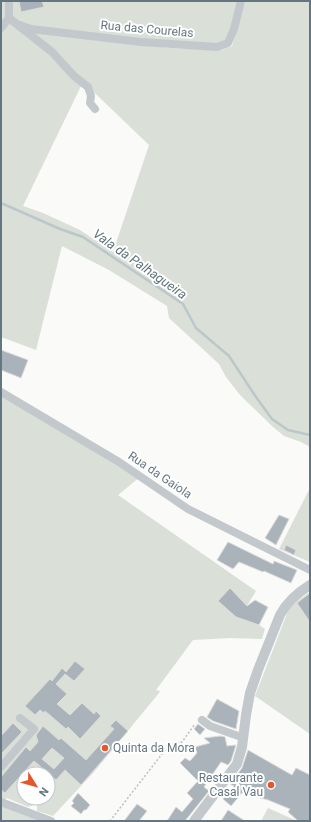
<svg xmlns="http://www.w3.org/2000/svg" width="311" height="822" font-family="Roboto,sans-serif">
	<rect width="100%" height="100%" fill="#fafaf8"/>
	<g fill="#dadfd7" fill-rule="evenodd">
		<polygon points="1,1 241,1 228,43 217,47 21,26 82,84 23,206 43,213 80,230 113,252 149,145 30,31 168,48 221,50 232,46 245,1 310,1 310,447 301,442 284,436 273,427 240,395 226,377 219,364 169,318 167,306 109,270 62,246 36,350 1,337"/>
		<path d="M1,392l139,85 -22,18 138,96 -9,15 -17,-18 -12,13 18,16 23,8 6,4 -3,10 -32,-1 -37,2 -37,50 4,1 -1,2 -65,79 -41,44 -16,-5v-7l-9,3 -21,-9 -5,5 49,18h-50zM24,774h24v24h-24z"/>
		<polygon points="310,488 310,562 279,549"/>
		<polygon points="310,592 310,734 255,696 288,611 296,602"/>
		<polygon points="268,808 297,821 261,821"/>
	</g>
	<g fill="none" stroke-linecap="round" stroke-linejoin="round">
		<polyline stroke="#bbc7cb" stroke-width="2.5" points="1,203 60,229 83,237 183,304 196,328 229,356 256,397 272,419 288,430 310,435"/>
	</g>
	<g fill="#aab3b9" stroke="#dcdcda" fill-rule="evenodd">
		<polygon points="19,1 42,1 44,7 21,12"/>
		<polygon points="1,350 28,360 21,378 1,370"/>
		<polygon points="279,515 289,519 276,545 265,538"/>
		<polygon points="228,542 273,564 274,561 297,570 291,583 264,571 263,572 239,562 233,569 217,560"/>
		<polygon points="286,545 296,550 294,555 284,550"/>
		<polygon points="230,588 247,606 255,600 268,607 259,625 236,617 218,601"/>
		<polygon points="310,593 310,622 297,603"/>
		<polygon points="75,661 85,669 74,681 65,674 56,684 67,694 57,704 70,715 82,703 94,714 96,711 101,716 80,739 68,727 66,729 45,711 44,713 40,710 35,715 25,706 50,679 52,681 62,668 66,672"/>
		<polygon points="217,699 239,711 236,729 213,721 207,717"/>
		<path d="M116,720l12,11 -47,54 -16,-15 -9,10 -22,-19 -29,32 -4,-3v-13l25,-30 4,4 8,-9 -2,-7 7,-9 16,14 2,-2 25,22 28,-31 -4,-3zM52,748l12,10 -10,11 -12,-10z"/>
		<polygon points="13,723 22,732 1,754 1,736"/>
		<polygon points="198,724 205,729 200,735 194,729"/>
		<polygon points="221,736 225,737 227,746 236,745 231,761 228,765 221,762 204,787 209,791 185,821 167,821 176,807 182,812 193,799 187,793 198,781 180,763 185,758 190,761 197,753 195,747 210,743 204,738"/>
		<polygon points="248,750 292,775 296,768 310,775 310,821 298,821 288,812 290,809 268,800 242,793 231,806 223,799 234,786 230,784 242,768"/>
		<polygon points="78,793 90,805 86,810 84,810 81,814 71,806 74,803 72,801"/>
		<polygon points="137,804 147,811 139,821 124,821"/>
		<polygon points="228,810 245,821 221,821"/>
	</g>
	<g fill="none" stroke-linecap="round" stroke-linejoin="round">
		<polyline stroke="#bbbfc2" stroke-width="1.5" stroke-dasharray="2 2" stroke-linecap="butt" points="110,821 169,745 182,742 195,724"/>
		<g stroke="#c3c8cc" stroke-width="8">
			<polyline points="9,18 52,52 74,76 88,87 91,96 90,103 95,109"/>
			<polyline points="20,25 31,29 141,42 217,47 228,43 234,29 241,1"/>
			<polyline points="1,28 9,18 9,1"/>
			<polyline points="1,392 119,462 188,509 310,570"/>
			<polyline points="202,720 210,726 244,738"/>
			<polyline points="1,767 34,729 20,718"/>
			<polyline points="1,802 51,821"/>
		</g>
		<path stroke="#c3c8cc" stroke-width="10" d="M194,821l43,-57 5,-17 4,-32 4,-22 8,-23 22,-55c7,-13 17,-22 30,-30"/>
	</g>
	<g fill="#e4572e" stroke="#fff" stroke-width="1.5">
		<circle cx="105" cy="748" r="4"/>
		<circle cx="271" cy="785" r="4"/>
	</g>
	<g text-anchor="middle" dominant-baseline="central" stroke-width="4" stroke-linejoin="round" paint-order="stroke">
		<g font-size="12" fill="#657683" stroke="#fff">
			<text transform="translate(147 29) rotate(5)">Rua das Courelas</text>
			<text transform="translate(160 475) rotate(34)">Rua da Gaiola</text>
		</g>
		<g font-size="12" fill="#657683" stroke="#fff" text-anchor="start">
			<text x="113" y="748">Quinta da Mora</text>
			<text x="263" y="778" text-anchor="end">Restaurante<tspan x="263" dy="14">Casal Vau</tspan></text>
		</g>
		<g font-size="13" font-style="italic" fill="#60757c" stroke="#fff">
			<text transform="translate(140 264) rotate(35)">Vala da Palhagueira</text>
		</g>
	</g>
	<rect width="311" height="822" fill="none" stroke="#657683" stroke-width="4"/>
	<g transform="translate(36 786) rotate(127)"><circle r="19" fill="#ffffff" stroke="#c1c8cd"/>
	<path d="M0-3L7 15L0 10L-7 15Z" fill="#e4572e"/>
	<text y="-6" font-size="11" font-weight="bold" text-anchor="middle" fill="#657683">N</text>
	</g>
</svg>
